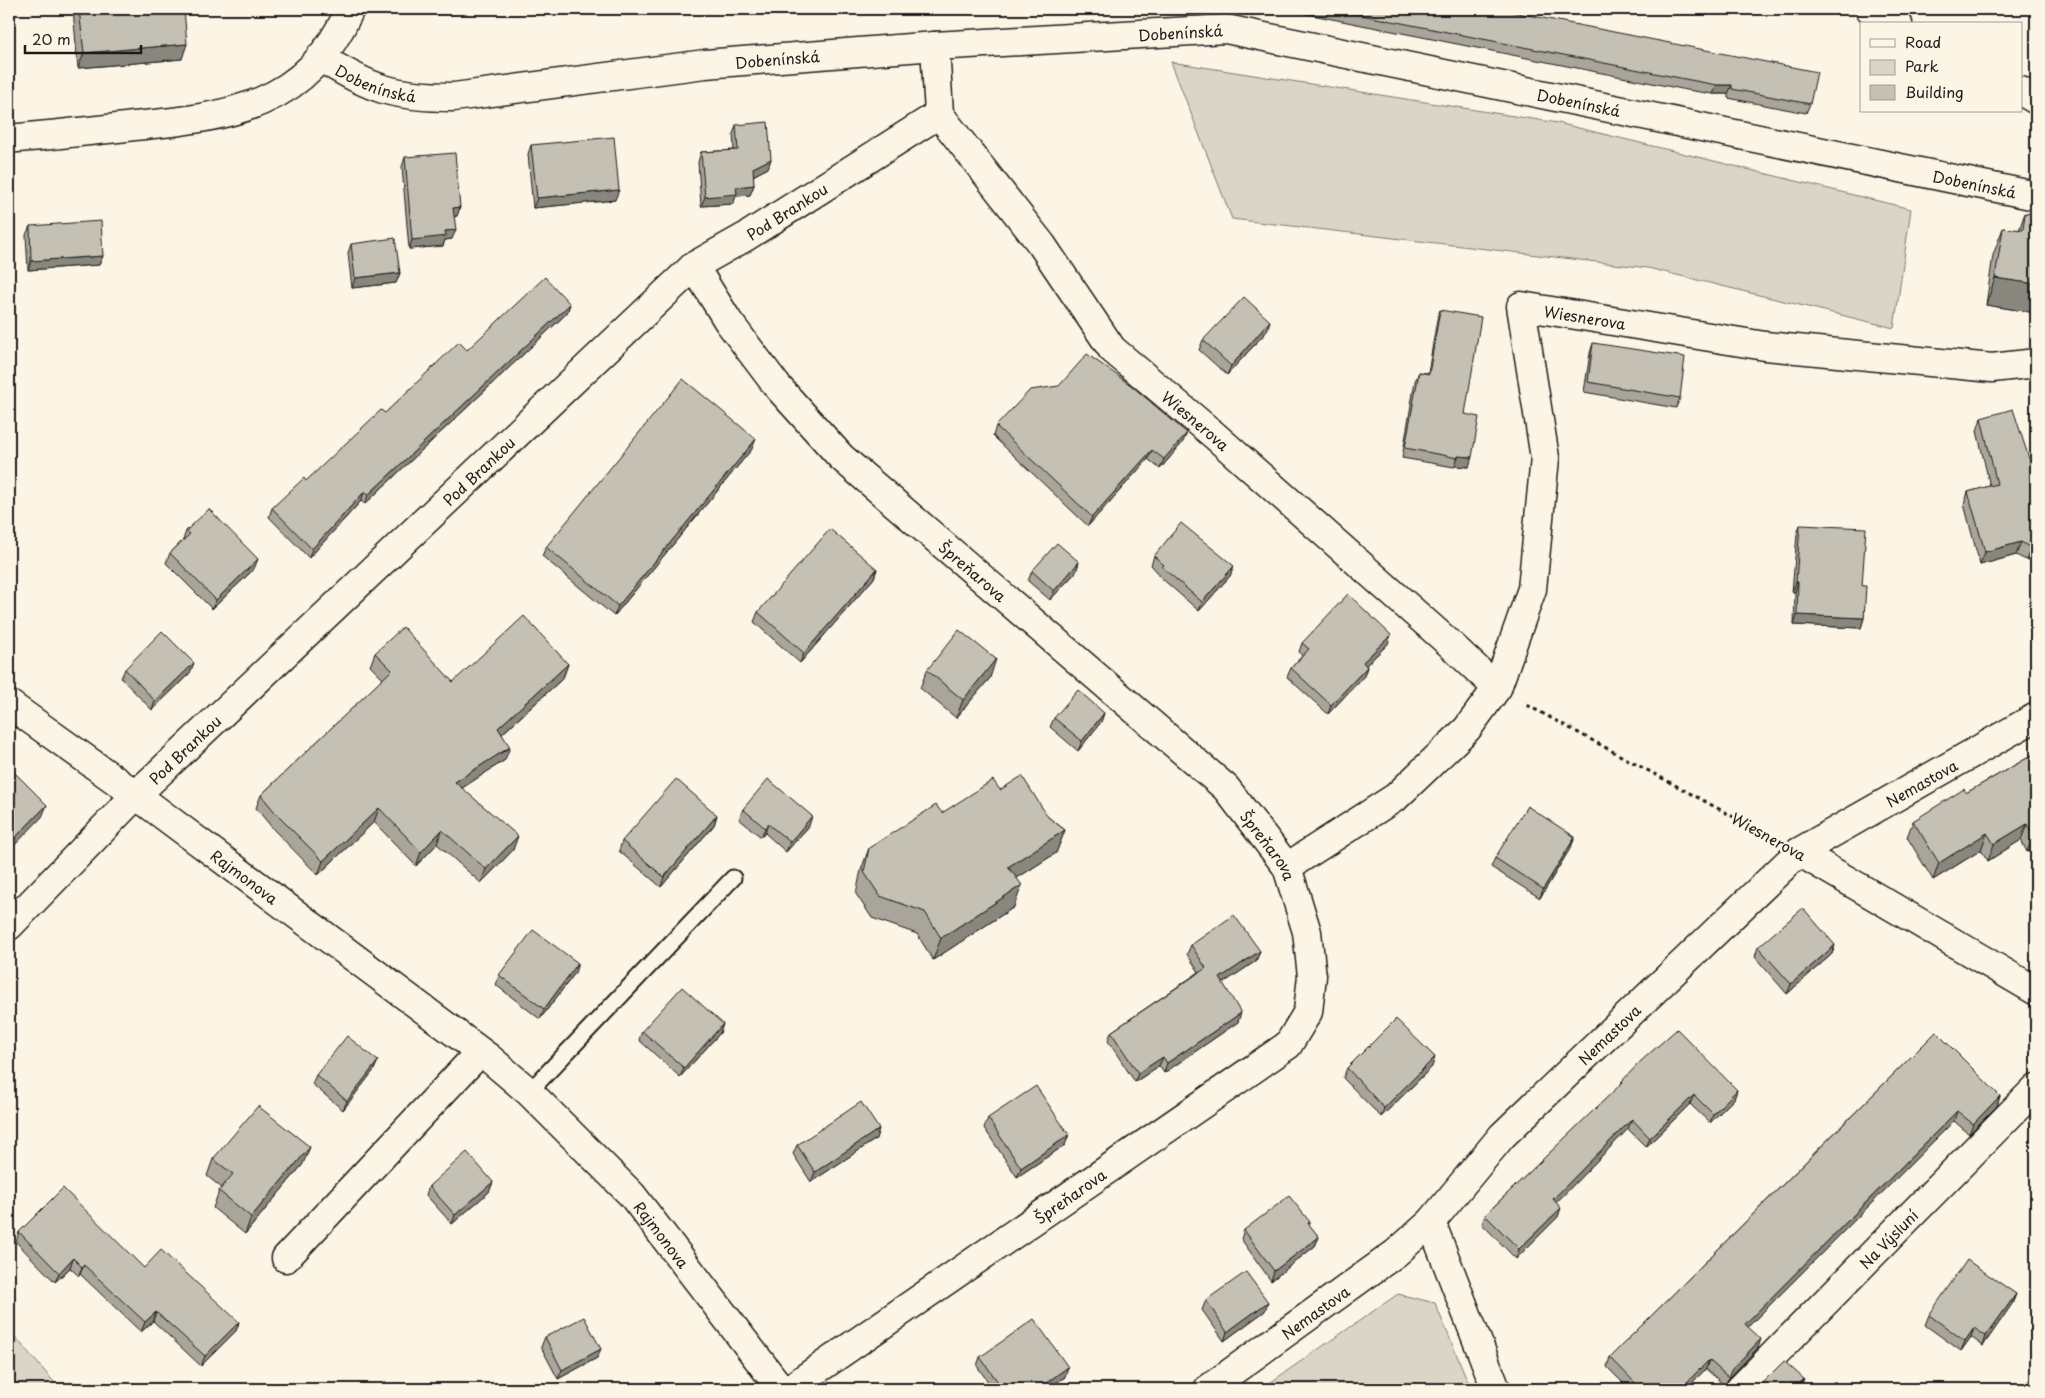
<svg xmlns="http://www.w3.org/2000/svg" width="2045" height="1398" font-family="'Playpen Sans',sans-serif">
	<rect width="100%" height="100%" fill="#fcf5e5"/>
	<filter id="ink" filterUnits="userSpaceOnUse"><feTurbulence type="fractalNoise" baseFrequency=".02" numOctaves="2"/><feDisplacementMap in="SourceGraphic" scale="10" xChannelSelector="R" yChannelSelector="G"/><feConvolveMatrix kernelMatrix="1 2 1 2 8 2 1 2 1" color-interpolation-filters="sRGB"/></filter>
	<g filter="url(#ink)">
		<g fill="#dbd5c8" stroke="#7c7872">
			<polygon points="1171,62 1558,123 1911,209 1894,328 1648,268 1232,219"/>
			<polygon points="1398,1294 1435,1303 1471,1389 1261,1389"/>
			<polygon points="9,1330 60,1389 9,1389"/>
		</g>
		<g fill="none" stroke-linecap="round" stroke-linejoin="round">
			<defs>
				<polyline id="service" points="529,1092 733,878"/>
				<g id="minor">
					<path id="s1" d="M320,57c50,32 74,40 134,40l251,-33 230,-18 291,-17 810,167"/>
					<path id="s2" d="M939,114l103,131 70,104 102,86 236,209 47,44"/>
					<path id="s3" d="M694,266l34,55 49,65 64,71 385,331 61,79 20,65 5,44 -4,36 -20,33 -499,344"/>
					<path id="s4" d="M9,704l127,91 353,263 40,34 103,103 149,194"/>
					<polyline points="1799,852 2036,991"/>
					<path id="s5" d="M1287,867l109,-70 71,-68 30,-41 35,-99 13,-131 -24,-152 244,40 227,22 44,-5"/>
					<path id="s6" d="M9,926l127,-131 558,-529 53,-30 192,-122 -4,-68"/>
					<polyline points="1431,1222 1496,1389"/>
					<polyline points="286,1258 480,1052"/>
					<path id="s7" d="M1208,1389l188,-136 35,-31 71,-86 297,-284 237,-135"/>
					<path id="s8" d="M1740,1389l296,-301"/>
				</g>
				<g id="primary">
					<polyline points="1870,9 1898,24"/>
					<polyline points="2021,91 2036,100"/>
					<path d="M9,139c41,-4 83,-8 125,-13 95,-9 173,-19 216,-117"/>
				</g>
			</defs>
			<use href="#service" stroke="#1c1c1c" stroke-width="19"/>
			<use href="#minor" stroke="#1c1c1c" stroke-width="31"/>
			<use href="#primary" stroke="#1c1c1c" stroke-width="31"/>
			<polyline stroke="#1c1c1c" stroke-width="3" stroke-dasharray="4 4" stroke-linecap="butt" points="1527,705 1767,835"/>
			<use href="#service" stroke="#fcf5e5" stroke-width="15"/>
			<use href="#minor" stroke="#fcf5e5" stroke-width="28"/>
			<use href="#primary" stroke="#fcf5e5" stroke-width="28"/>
		</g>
		<g fill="#a9a59a" stroke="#1c1c1c">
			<polygon points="73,9 184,9 182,59 78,68"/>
			<polygon points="1287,9 1497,9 1810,104 1806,113 1728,98 1728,94 1713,94 1687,90 1287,10"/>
			<polygon points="736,125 771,159 768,168 753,176 754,185 750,195 736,196 733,204 701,206 698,162 701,152 734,150 733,134"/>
			<polygon points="531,145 615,200 533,208 528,154"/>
			<polygon points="405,157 460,207 457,216 454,217 452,239 445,240 443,246 409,249 402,167"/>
			<polygon points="2025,213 2036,215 2036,313 1986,305 1993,255 2003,228 2019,230"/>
			<polygon points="30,226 103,256 99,265 28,270 26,235"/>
			<polygon points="351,244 400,273 396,283 352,288 348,253"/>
			<polygon points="570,304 567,313 365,504 361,501 309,558 269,517 272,508 306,481 385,413 467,350"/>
			<polygon points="1440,310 1465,414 1469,467 1455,466 1454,467 1402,458 1415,381 1419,372 1428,373 1437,319"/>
			<polygon points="1267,331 1227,375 1199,350 1203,340"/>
			<polygon points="1593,343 1680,398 1676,408 1584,392 1590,353"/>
			<polygon points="1981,418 2036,557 2026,560 2016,555 1980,565 1964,504 1968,492 1990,486 1977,431"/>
			<polygon points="996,426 1183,442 1160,469 1148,459 1088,526 993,436"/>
			<polygon points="752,449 614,616 542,556 546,547"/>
			<polygon points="1800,525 1862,586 1864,618 1861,628 1794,625 1795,592 1792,592 1797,534"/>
			<polygon points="186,531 254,569 212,609 166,563 170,553 183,540"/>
			<polygon points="1154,556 1234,566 1230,576 1199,611 1159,576 1159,574 1151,565"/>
			<polygon points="1079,562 1076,572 1050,600 1028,581 1032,571"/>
			<polygon points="877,569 874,578 800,663 754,622 758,612"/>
			<polygon points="1302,643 1388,644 1366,665 1367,667 1364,676 1328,714 1287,677 1291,668 1302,656 1299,652"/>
			<polygon points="375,653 453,682 568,664 563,678 502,734 505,760 462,788 513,850 481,883 437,844 416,866 374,822 318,875 274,830 256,808 261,795 383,679 370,666"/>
			<polygon points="125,669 190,673 152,710 121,678"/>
			<polygon points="927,670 990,678 956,718 920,688"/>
			<polygon points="1104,713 1101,722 1078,751 1050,727 1054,718"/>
			<polygon points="2036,753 2036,847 2027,852 2021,840 1988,861 1981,850 1933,880 1907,837 1913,821 1966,793"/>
			<polygon points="1000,790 1048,817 1065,830 1056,853 1017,878 1014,907 933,960 917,934 872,918 856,894 861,870 869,848 942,813"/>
			<polygon points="743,809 809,826 786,852 765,833 761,837 739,819"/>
			<polygon points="717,815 714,825 661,887 619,851 622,841"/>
			<polygon points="1575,837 1571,847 1540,898 1491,867 1495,858"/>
			<polygon points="1191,945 1260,951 1256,961 1223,983 1238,1022 1164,1073 1159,1066 1135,1082 1108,1041 1111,1032 1199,972 1187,954"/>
			<polygon points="1835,945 1832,954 1787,994 1755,957 1758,947"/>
			<polygon points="575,973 540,1019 496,985 499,975"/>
			<polygon points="723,1024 720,1033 680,1077 639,1040 642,1031"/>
			<polygon points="1936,1032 2000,1096 1997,1106 1969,1134 1954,1121 1748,1327 1758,1348 1729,1378 1725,1386 1706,1369 1686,1389 1629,1389 1607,1367 1610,1357"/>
			<polygon points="1432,1067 1381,1117 1343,1078 1347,1068"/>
			<polygon points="374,1070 343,1110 312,1084 316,1075"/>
			<polygon points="1622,1081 1737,1090 1734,1099 1710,1123 1690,1104 1646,1147 1628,1129 1556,1202 1558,1217 1516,1259 1482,1224 1485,1215 1621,1085"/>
			<polygon points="988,1118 1065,1145 1017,1177 984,1128"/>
			<polygon points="876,1139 811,1182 793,1154 797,1145"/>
			<polygon points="213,1159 303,1164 245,1234 213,1208 219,1191 222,1188 207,1176"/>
			<polygon points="493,1182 489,1192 452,1224 426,1195 429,1186"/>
			<polygon points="1310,1222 1309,1225 1319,1237 1315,1246 1271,1281 1241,1239 1244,1230"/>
			<polygon points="19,1232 144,1268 239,1322 236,1331 201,1366 153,1321 141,1332 80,1274 79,1276 70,1268 55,1282 16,1242"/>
			<polygon points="2016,1294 2012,1304 1983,1346 1971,1337 1961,1351 1925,1325 1929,1315"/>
			<polygon points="1206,1300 1265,1311 1224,1341 1202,1310"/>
			<polygon points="545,1337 597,1358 558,1379 541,1347"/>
			<polygon points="980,1357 1065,1377 1047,1389 993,1389 977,1366"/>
		</g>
		<g fill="#89867d" stroke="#1c1c1c">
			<polygon points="187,44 182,59 78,68 84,53"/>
			<polygon points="1717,85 1732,85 1728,94 1713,94"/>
			<polygon points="771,159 768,168 749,178 753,168"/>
			<polygon points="754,185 750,195 736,196 733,204 701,206 705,197 736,187"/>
			<polygon points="619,190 615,200 533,208 537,198"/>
			<polygon points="460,207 457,216 450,217 453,208"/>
			<polygon points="456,230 452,239 445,240 443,246 409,249 412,240 445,231"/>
			<polygon points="103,256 99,265 28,270 31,261"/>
			<polygon points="400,273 396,283 352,288 355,278"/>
			<polygon points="1995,278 2036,284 2036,313 1986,305"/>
			<polygon points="570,304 567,313 365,504 368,495"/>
			<polygon points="1270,321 1267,331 1227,375 1231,366"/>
			<polygon points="1187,433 1183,442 1160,469 1164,459"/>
			<polygon points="756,439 752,449 614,616 618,606"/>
			<polygon points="1152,450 1148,459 1088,526 1092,517"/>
			<polygon points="1458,456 1472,457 1469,467 1455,466"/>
			<polygon points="365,491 361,501 309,558 312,549"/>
			<polygon points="2021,542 2016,555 1980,565 1985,552"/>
			<polygon points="2036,546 2036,557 2026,560 2031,548"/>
			<polygon points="258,559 254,569 212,609 216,600"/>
			<polygon points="1079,562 1076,572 1050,600 1054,591"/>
			<polygon points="1234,566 1230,576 1199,611 1202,602"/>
			<polygon points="877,569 874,578 800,663 804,653"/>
			<polygon points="1796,582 1798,582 1795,592 1792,592"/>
			<polygon points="1797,615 1864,618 1861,628 1794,625"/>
			<polygon points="1391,635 1388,644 1359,672 1363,662"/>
			<polygon points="996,659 990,678 956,718 963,700"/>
			<polygon points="194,663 190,673 152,710 155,701"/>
			<polygon points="568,664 563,678 493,742 498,728"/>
			<polygon points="1367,667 1364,676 1328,714 1331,705"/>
			<polygon points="1104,713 1101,722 1078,751 1082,741"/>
			<polygon points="510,747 505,760 450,796 455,782"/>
			<polygon points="47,805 42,817 9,851 9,844"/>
			<polygon points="379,808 374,822 318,875 323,861"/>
			<polygon points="717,815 714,825 661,887 664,877"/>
			<polygon points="812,816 809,826 786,852 790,842"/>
			<polygon points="768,824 765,833 761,837 765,828"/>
			<polygon points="2027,824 2021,840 1988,861 1994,844"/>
			<polygon points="442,830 437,844 416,866 421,852"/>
			<polygon points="1065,830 1056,853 1000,889 1008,867"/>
			<polygon points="1987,833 1981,850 1933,880 1939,863"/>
			<polygon points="2036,834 2036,847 2027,852 2033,835"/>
			<polygon points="518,836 513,850 481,883 486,869"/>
			<polygon points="1575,837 1571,847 1540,898 1543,889"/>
			<polygon points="1022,885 1014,907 933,960 941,938"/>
			<polygon points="1835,945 1832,954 1787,994 1791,984"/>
			<polygon points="1260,951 1256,961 1216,988 1220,978"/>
			<polygon points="578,963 575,973 540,1019 544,1009"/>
			<polygon points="1241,1013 1238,1022 1164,1073 1167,1063"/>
			<polygon points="723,1024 720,1033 680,1077 684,1068"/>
			<polygon points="1163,1057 1159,1066 1135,1082 1138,1073"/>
			<polygon points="1435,1057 1432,1067 1381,1117 1384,1108"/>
			<polygon points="378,1061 374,1070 343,1110 347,1101"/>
			<polygon points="1737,1090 1734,1099 1710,1123 1713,1114"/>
			<polygon points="1694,1095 1690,1104 1646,1147 1650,1138"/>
			<polygon points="2000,1096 1997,1106 1969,1134 1973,1124"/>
			<polygon points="1957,1111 1954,1121 1742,1333 1745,1324"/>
			<polygon points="1632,1119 1628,1129 1550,1209 1553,1199"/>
			<polygon points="879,1129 876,1139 811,1182 815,1172"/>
			<polygon points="1069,1135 1065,1145 1017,1177 1021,1168"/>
			<polygon points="310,1147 303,1164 245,1234 251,1217"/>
			<polygon points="493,1182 489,1192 452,1224 455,1215"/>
			<polygon points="1561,1208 1558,1217 1516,1259 1519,1249"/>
			<polygon points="1319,1237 1315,1246 1271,1281 1274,1271"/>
			<polygon points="73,1258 70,1268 55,1282 59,1273"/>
			<polygon points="84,1265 80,1274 79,1276 82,1267"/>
			<polygon points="2016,1294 2012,1304 1983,1346 1986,1336"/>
			<polygon points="1268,1302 1265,1311 1224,1341 1227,1332"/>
			<polygon points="156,1312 153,1321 141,1332 145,1322"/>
			<polygon points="239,1322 236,1331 201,1366 205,1356"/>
			<polygon points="1974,1328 1971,1337 1961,1351 1965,1341"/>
			<polygon points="1761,1339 1758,1348 1729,1378 1725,1386 1732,1369"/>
			<polygon points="601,1349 597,1358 558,1379 562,1370"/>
			<polygon points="1709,1360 1706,1369 1686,1389 1680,1389"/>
			<polygon points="1068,1367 1065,1377 1047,1389 1038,1389"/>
			<polygon points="1804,1379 1800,1389 1794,1389"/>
		</g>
		<g fill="#c4c0b3" stroke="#1c1c1c">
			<polygon points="79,9 184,9 187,44 84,53"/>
			<polygon points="1331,9 1497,9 1817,72 1810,104 1732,89 1732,85 1717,85 1690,80"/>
			<polygon points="768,122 771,159 753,168 754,185 736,187 737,194 705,197 701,152 738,150 736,125"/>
			<polygon points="614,137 619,190 537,198 531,145"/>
			<polygon points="455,153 460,207 453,208 456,230 445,231 446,236 412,240 405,157"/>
			<polygon points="2025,213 2036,215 2036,284 1995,278 2003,228 2023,230"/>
			<polygon points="101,221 103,256 31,261 30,226"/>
			<polygon points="395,238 400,273 355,278 351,244"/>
			<polygon points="545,277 570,304 368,495 365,491 312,549 272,508 304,478 306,481 381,410 385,413 459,342 467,350"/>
			<polygon points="1244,297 1270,321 1231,366 1203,340"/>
			<polygon points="1440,310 1481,317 1465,414 1479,417 1472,457 1458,456 1458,458 1405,448 1419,372 1429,374"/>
			<polygon points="1593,343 1685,357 1680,398 1588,382"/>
			<polygon points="1087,354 1132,386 1187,433 1164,459 1152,450 1092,517 996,426 1030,390 1059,386"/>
			<polygon points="683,379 756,439 618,606 546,547"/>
			<polygon points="2013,409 2036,480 2036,546 2031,548 2021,542 1985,552 1968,492 1997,484 1981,418"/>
			<polygon points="209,509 258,559 216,600 170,553 190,534 186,531"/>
			<polygon points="1181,523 1234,566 1202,602 1162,567 1164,565 1154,556"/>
			<polygon points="1800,525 1866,528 1862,586 1866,586 1864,618 1797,615 1798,582 1796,582"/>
			<polygon points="830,529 877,569 804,653 758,612"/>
			<polygon points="1057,543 1079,562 1054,591 1032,571"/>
			<polygon points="1348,594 1391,635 1363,662 1367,667 1331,705 1291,668 1309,649 1302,643"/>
			<polygon points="524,616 568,664 498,728 510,747 455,782 518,836 486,869 442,830 421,852 379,808 323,861 279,817 261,795 392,670 375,653 403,627 453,682"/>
			<polygon points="959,630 996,659 963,700 927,670"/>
			<polygon points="162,631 194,663 155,701 125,669"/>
			<polygon points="1078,690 1104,713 1082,741 1054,718"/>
			<polygon points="2036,753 2036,834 2033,835 2027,824 1994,844 1987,833 1939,863 1913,821 1964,789 1966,793"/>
			<polygon points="9,767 47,805 9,844"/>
			<polygon points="1022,776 1048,817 1065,830 1008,867 1022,885 941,938 925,912 880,896 864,872 869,848 936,805 942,813 993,780 1000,790"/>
			<polygon points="676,779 717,815 664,877 622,841"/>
			<polygon points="768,779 812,816 790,842 768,824 765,828 743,809"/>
			<polygon points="1527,806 1575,837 1543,889 1495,858"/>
			<polygon points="1803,908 1835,945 1791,984 1758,947"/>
			<polygon points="1234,915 1260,951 1220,978 1241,1013 1167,1063 1163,1057 1138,1073 1111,1032 1206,968 1191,945"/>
			<polygon points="533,930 578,963 544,1009 499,975"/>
			<polygon points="682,987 723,1024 684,1068 642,1031"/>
			<polygon points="1396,1019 1435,1057 1384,1108 1347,1068"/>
			<polygon points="1677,1029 1737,1090 1713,1114 1694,1095 1650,1138 1632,1119 1553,1199 1561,1208 1519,1249 1485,1215 1623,1082 1622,1081 1641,1061"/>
			<polygon points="1936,1032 2000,1096 1973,1124 1957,1111 1745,1324 1761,1339 1732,1369 1728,1377 1709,1360 1680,1389 1641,1389 1610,1357"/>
			<polygon points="347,1036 378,1061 347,1101 316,1075"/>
			<polygon points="1036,1086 1069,1135 1021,1168 988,1118"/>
			<polygon points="861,1102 879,1129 815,1172 797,1145"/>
			<polygon points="258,1106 310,1147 251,1217 219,1191 233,1174 213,1159"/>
			<polygon points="467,1152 493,1182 455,1215 429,1186"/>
			<polygon points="63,1188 144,1268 161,1250 239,1322 205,1356 156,1312 145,1322 84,1265 82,1267 73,1258 59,1273 19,1232"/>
			<polygon points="1289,1196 1310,1222 1308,1223 1319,1237 1274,1271 1244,1230"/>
			<polygon points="1967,1260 2016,1294 1986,1336 1974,1328 1965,1341 1929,1315"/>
			<polygon points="1246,1272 1268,1302 1227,1332 1206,1300"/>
			<polygon points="584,1317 601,1349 562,1370 545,1337"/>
			<polygon points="1034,1319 1068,1367 1038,1389 1003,1389 980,1357"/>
			<polygon points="1784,1361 1804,1379 1794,1389 1756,1389"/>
		</g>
	</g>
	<g text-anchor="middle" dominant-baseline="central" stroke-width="5" stroke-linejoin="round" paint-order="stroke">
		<g font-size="15" fill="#1c1c1c" stroke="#fcf5e5">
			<text stroke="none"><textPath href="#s1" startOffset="872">Dobenínská</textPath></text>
			<text stroke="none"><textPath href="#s1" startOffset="468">Dobenínská</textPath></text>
			<text stroke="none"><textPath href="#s1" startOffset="62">Dobenínská</textPath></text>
			<text stroke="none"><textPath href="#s1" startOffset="1278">Dobenínská</textPath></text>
			<text stroke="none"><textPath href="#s1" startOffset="1682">Dobenínská</textPath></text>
			<text stroke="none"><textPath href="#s6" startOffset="1059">Pod Brankou</textPath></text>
			<text stroke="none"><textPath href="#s5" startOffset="734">Wiesnerova</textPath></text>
			<text stroke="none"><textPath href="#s2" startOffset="402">Wiesnerova</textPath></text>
			<text stroke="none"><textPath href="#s6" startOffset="654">Pod Brankou</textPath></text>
			<text stroke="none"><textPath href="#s3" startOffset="416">Špreňarova</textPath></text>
			<text stroke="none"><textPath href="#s6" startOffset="249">Pod Brankou</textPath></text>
			<text stroke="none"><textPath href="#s7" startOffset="942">Nemastova</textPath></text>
			<text transform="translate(1769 836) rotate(29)">Wiesnerova</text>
			<text stroke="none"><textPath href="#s3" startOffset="821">Špreňarova</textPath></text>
			<text stroke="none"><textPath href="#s4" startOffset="292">Rajmonova</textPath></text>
			<text stroke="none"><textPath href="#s7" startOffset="538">Nemastova</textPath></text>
			<text transform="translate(1070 1196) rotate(-35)">Špreňarova</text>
			<text stroke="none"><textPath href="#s4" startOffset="844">Rajmonova</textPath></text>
			<text stroke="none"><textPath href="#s8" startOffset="211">Na Výsluní</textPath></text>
			<text stroke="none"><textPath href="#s7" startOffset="132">Nemastova</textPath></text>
		</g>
	</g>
	<rect width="2045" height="1398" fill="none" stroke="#fcf5e5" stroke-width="30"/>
	<rect x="15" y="15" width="2015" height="1368" fill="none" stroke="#1c1c1c" stroke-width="2" filter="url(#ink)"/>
	<rect x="1860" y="22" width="162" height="90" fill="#fcf5e5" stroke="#a29e95"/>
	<rect x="1870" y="39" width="25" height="8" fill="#fcf5e5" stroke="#a29e95"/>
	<text x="1905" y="48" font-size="15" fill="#1c1c1c">Road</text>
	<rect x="1870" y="60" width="25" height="15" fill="#dbd5c8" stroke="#a29e95"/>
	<text x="1905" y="72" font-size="15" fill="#1c1c1c">Park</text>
	<rect x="1870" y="85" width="25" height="15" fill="#c4c0b3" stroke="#a29e95"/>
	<text x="1905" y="98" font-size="15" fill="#1c1c1c">Building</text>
	<path d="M25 45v8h116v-8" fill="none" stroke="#1c1c1c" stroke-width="2.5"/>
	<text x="32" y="45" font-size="15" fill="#1c1c1c" stroke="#fcf5e5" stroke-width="4" paint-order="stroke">20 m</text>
</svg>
